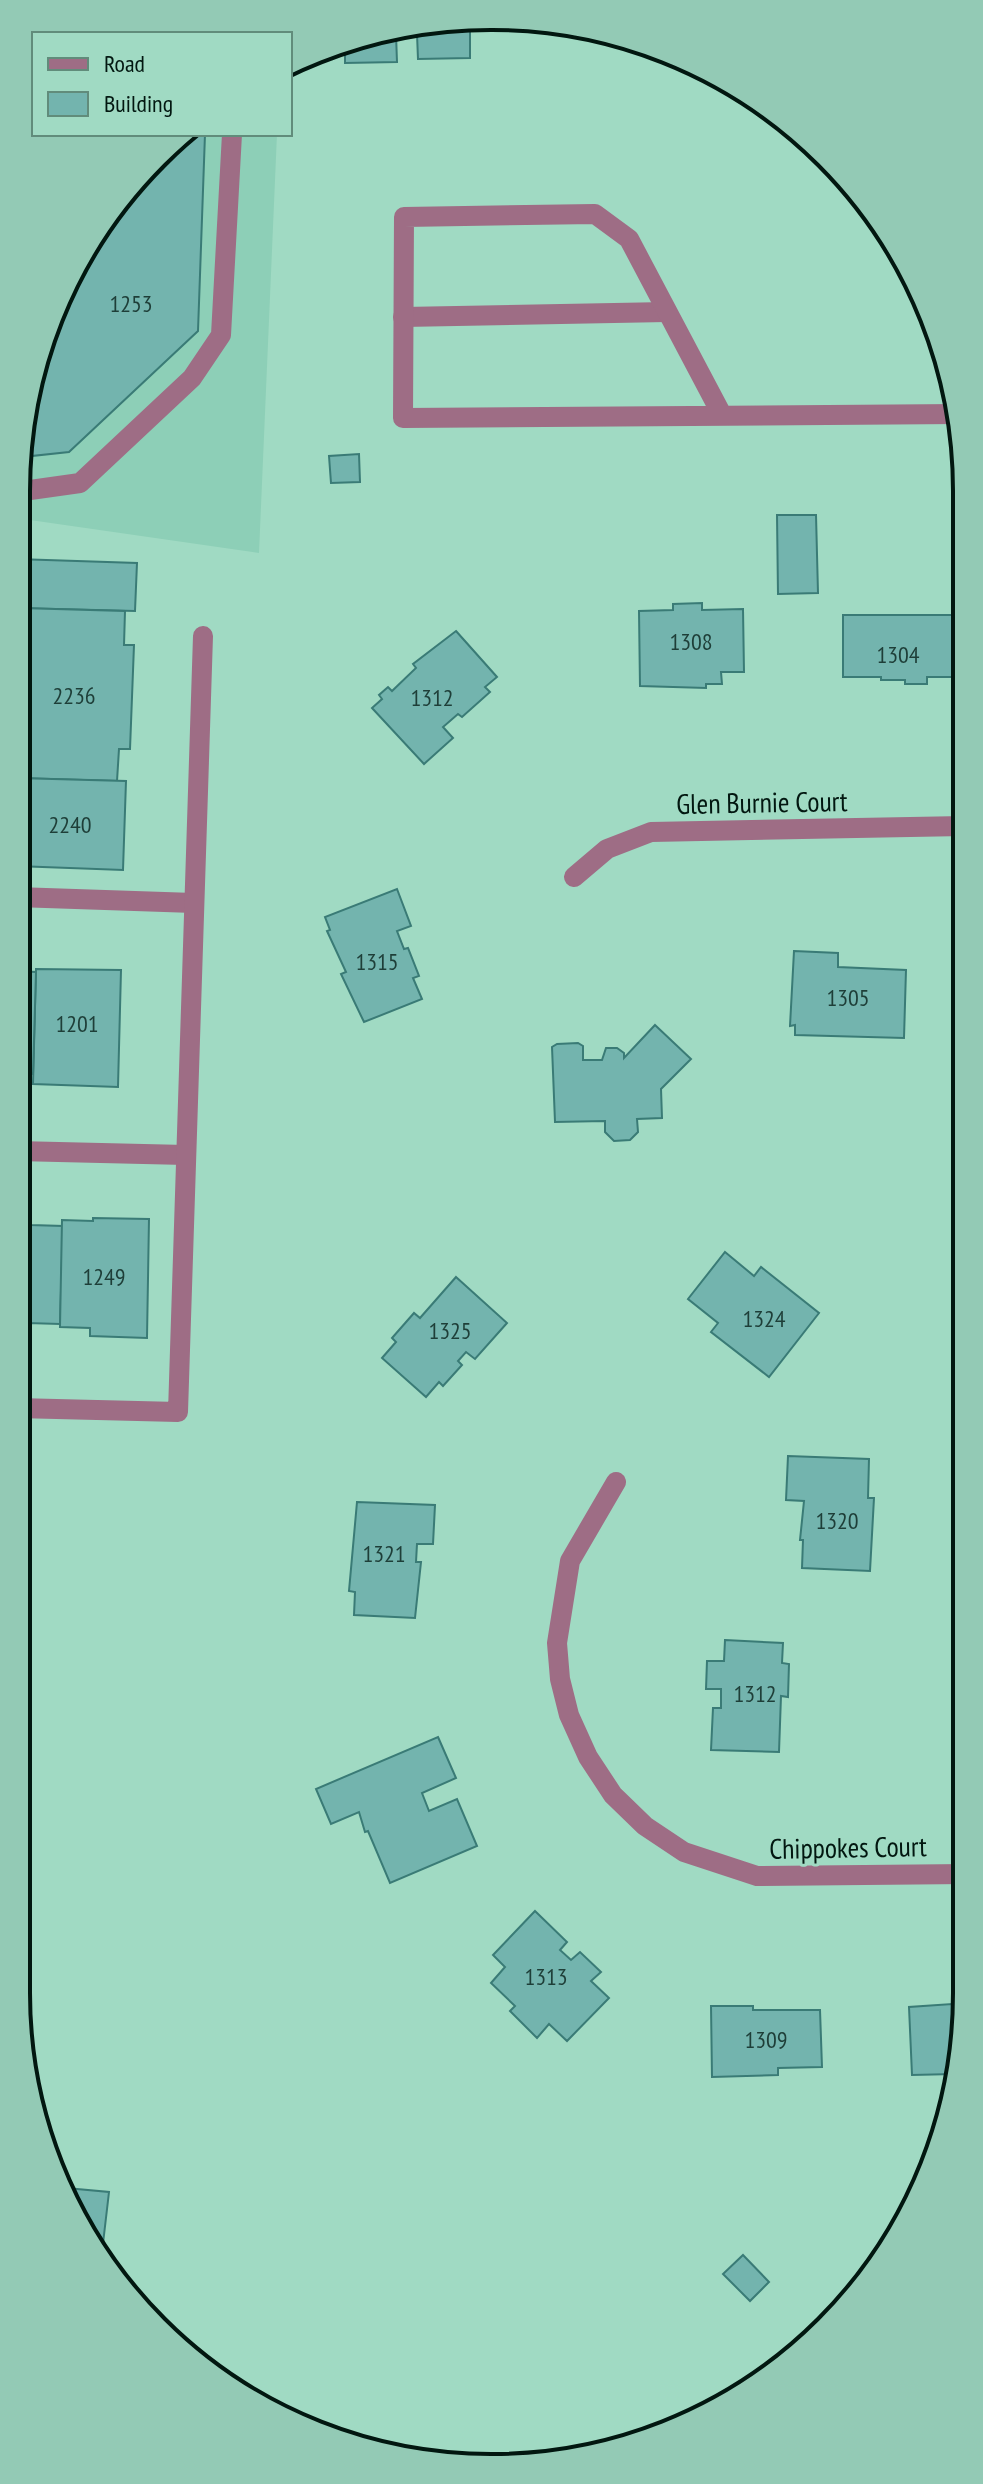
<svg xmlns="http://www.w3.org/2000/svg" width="983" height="2484" font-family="'PT Sans Narrow',sans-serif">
	<rect width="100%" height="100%" fill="#a0dac3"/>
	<polygon fill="#8dcfb7" points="191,134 277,134 259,553 16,518 16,491 41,339 134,178"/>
	<g fill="#73b4ae" stroke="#3a7b76" stroke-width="2">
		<polygon points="460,17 470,18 470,58 418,59 417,34 396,34 397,62 345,63 345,48"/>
		<polygon points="191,134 205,134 198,331 69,452 22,457 41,339 78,275 87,266 88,258 134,178"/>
		<polygon points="359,454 360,482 331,483 329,456"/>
		<polygon points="777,515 816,515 818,593 778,594"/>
		<polygon points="16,559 137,563 135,611 16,608"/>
		<polygon points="702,603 702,610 743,609 744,672 721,672 722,684 706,684 706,688 640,686 639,611 673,610 673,604"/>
		<polygon points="20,608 125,611 124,645 134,645 130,749 119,749 117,781 18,778 16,640 19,640"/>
		<polygon points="843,615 952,615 952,677 927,677 927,684 905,684 905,680 881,680 881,677 843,677"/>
		<polygon points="456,631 497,677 485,687 490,692 462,717 458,714 443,727 453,738 424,764 372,708 382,699 379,695 388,687 392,691 416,668 413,664"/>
		<polygon points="16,778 126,781 123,870 16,866"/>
		<polygon points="397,889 411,926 397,931 404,949 408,948 419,976 413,978 422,999 364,1022 341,974 346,972 327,931 330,930 325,917"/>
		<polygon points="794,951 838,953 838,967 906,970 904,1038 795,1035 795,1025 790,1026"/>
		<polygon points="36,969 121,970 118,1087 33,1084"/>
		<polygon points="16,971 36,972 33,1074 16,1073"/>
		<polygon points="655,1025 691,1059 661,1089 662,1118 637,1119 638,1132 630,1140 614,1141 605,1132 605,1121 555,1122 552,1047 557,1044 578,1043 583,1046 583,1060 602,1060 606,1048 617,1048 624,1053 624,1058"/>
		<polygon points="16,1213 31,1214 31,1225 63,1226 60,1324 27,1323 26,1336 16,1336"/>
		<polygon points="93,1218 149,1219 147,1338 90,1336 90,1328 60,1327 62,1220 93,1221"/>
		<polygon points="725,1252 754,1276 761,1267 819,1313 769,1377 711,1332 718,1323 688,1299"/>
		<polygon points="456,1277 507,1323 475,1359 466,1352 458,1361 462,1365 443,1386 439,1382 426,1397 382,1358 396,1342 392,1338 414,1313 420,1318"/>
		<polygon points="788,1456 869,1459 868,1498 874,1498 870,1571 802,1568 803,1540 800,1540 804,1501 786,1500"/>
		<polygon points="357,1502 435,1505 433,1544 417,1544 416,1562 421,1562 415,1618 354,1615 355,1592 349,1591"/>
		<polygon points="725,1640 783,1643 782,1663 789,1664 788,1697 781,1696 779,1752 711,1750 713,1708 721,1708 721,1689 706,1689 707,1661 724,1661"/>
		<polygon points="438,1737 456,1778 422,1793 429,1811 457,1799 477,1846 390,1883 368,1831 365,1832 359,1812 331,1824 316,1789"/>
		<polygon points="535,1911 567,1942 560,1950 571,1960 580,1952 601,1972 591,1981 609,1998 567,2041 549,2024 537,2038 510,2011 515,2006 491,1983 505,1967 493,1955"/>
		<polygon points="952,2004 952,2012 964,2012 954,2074 912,2075 909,2007"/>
		<polygon points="711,2006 753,2006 753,2010 820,2010 822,2067 778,2068 778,2075 712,2077"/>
		<polygon points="66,2188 109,2192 102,2252"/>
		<polygon points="743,2255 769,2282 750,2301 723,2274"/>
	</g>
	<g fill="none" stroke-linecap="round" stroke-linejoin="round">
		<g stroke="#9e6d85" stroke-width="20">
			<polyline points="403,317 667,312"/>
			<polyline points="722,415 629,239 595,214 404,217 403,418 959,414"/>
			<polyline points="16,492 80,483 192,378 221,335 232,134"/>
			<polyline points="574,877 607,849 651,832 964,826"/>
			<polyline points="16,897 194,903"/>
			<polyline points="16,1151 186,1155"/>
			<polyline points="16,1408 178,1412 203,636"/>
			<polyline points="616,1482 570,1561 557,1643 560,1679 569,1715 588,1757 613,1795 645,1826 684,1852 757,1876 967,1874"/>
		</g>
	</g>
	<g text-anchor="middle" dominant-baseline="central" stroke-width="6" stroke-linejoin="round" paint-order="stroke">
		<g font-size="24" fill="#1e3e38">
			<text x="131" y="303">1253</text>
			<text x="691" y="641">1308</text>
			<text x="898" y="654">1304</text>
			<text x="74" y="695">2236</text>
			<text x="432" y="697">1312</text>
			<text x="70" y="824">2240</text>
			<text x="377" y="961">1315</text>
			<text x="848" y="997">1305</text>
			<text x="77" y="1023">1201</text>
			<text x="104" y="1276">1249</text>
			<text x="764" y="1318">1324</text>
			<text x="450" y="1330">1325</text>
			<text x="837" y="1520">1320</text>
			<text x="384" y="1553">1321</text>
			<text x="755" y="1693">1312</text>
			<text x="546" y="1976">1313</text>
			<text x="766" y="2039">1309</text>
		</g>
		<g font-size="28" fill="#021710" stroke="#a0dac3">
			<text transform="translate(762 802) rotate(-1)">Glen Burnie Court</text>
			<text transform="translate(848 1847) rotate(-1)">Chippokes Court</text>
		</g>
	</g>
	<path d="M0 0H983V2484H0ZM491 30H492A461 461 0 0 1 953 491V1993A461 461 0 0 1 492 2454H491A461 461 0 0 1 30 1993V491A461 461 0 0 1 491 30Z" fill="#93cab5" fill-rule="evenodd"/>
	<path fill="none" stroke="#021710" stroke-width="4" d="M491 30H492A461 461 0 0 1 953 491V1993A461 461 0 0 1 492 2454H491A461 461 0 0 1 30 1993V491A461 461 0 0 1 491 30Z"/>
	<rect x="32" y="32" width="260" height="104" fill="#a0dac3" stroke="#618c7b" stroke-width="2"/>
	<rect x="48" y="58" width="40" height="12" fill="#9e6d85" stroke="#618c7b" stroke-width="2"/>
	<text x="104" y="72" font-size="24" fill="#021710">Road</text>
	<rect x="48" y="92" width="40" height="24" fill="#73b4ae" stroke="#618c7b" stroke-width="2"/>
	<text x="104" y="112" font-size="24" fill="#021710">Building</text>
</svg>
